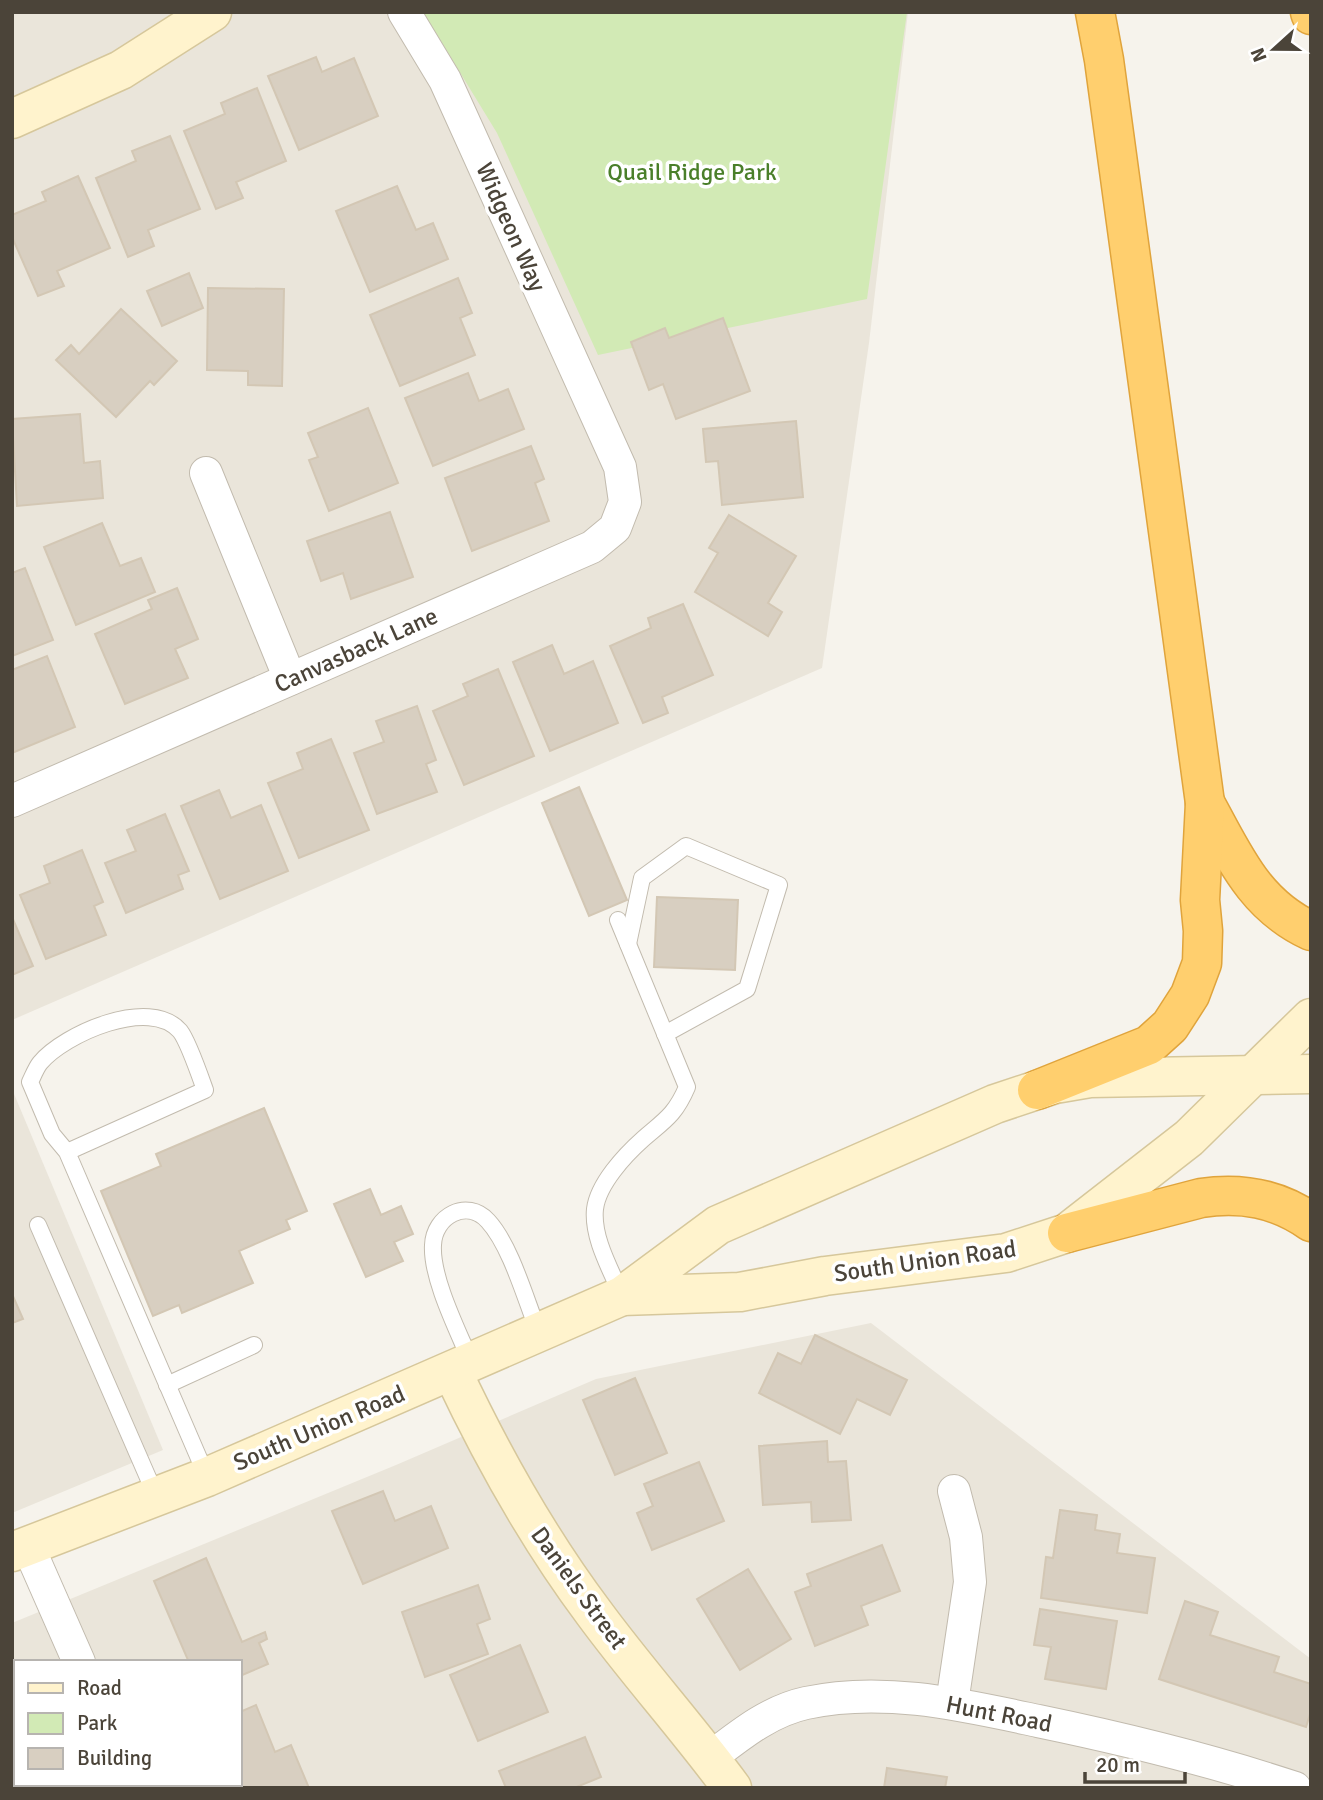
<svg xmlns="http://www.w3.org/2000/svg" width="1323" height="1800" font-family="Signika,sans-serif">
	<rect width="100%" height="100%" fill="#f6f3ec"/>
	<g fill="#eae5da" fill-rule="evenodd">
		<polygon points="12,12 908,12 869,343 822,668 12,1020"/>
		<polygon points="12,1089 163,1450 12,1513"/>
		<path d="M871,1323l440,336v129h-1299v-165l384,-158 200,-86zM16,1662h224v122h-224z"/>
	</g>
	<polygon fill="#d2eab5" points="423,12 907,12 867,299 598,355 497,133"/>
	<g fill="#d8cfc1" stroke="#d3c7b4" stroke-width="2">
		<polygon points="316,57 322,72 354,58 378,116 299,150 268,76"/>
		<polygon points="257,88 286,161 236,182 243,198 216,209 184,131 225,114 221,103"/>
		<polygon points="170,136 200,209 148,230 154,246 128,257 96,178 136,161 132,151"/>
		<polygon points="78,176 110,248 57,271 64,286 38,296 12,237 12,215 46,201 42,192"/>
		<polygon points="397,186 416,230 433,223 448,259 370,292 336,211"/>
		<polygon points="189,273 203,308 162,326 147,291"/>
		<polygon points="458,278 472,313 460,318 475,355 400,386 370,315"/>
		<polygon points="208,288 284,289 282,386 248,385 248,371 207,370"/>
		<polygon points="121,309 177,361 154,385 150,381 116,417 56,360 71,345 79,354"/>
		<polygon points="723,318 750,391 676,419 663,384 649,390 631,342 665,328 669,338"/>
		<polygon points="468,373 479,401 508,389 524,429 433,466 405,398"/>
		<polygon points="368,408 398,483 329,511 309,460 318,457 308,433"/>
		<polygon points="80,414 84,463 100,461 103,498 17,506 12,419"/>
		<polygon points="796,421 803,497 722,505 718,461 706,462 703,429"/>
		<polygon points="531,446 544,479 535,483 549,521 472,551 445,478"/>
		<polygon points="390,512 413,577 351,599 343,573 321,581 307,541"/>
		<polygon points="729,515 796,556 768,603 782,612 768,636 695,592 718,553 709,548"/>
		<polygon points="102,523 120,566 141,558 155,592 76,625 44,547"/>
		<polygon points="25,568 53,640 12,656 12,573"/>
		<polygon points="177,588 198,639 175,649 188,678 125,704 95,634 152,609 148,600"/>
		<polygon points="683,604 713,675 662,697 668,713 643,723 610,646 651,628 648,618"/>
		<polygon points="552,645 564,674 593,661 618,723 550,751 513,662"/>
		<polygon points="47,656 75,727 12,753 12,670"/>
		<polygon points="498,669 534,756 464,785 433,711 468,696 463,684"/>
		<polygon points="417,706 436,760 426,764 437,792 377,814 354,753 384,742 376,721"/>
		<polygon points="331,739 369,830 299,858 268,783 303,769 297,753"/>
		<polygon points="579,787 627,900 589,916 542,803"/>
		<polygon points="219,790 231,818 261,805 288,871 220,899 181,806"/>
		<polygon points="165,814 189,871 178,875 183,889 126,913 105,863 136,851 127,830"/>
		<polygon points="82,850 103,902 94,906 106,935 46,959 20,895 50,883 44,866"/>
		<polygon points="657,897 738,900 735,970 654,967"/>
		<polygon points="12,917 33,966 12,975"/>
		<polygon points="264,1108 307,1211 286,1220 290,1229 239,1251 253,1283 182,1313 179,1305 153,1316 101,1191 161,1166 156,1154"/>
		<polygon points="370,1189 381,1215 401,1206 413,1234 394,1242 403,1261 366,1277 334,1204"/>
		<polygon points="12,1294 23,1319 12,1323"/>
		<polygon points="815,1335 907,1380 890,1415 857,1399 840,1434 759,1393 778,1353 801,1364"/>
		<polygon points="635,1378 667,1453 615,1475 583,1400"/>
		<polygon points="827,1441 828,1462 846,1461 851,1520 812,1522 811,1502 763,1505 759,1446"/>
		<polygon points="699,1462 724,1521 652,1550 637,1513 653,1506 644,1484"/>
		<polygon points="383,1491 395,1521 431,1506 448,1548 363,1584 332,1511"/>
		<polygon points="1060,1510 1097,1515 1095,1530 1120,1534 1117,1553 1155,1558 1147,1613 1041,1598 1046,1557 1053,1558"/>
		<polygon points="882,1545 900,1591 861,1606 868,1625 815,1646 795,1592 811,1586 807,1574"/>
		<polygon points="206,1558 242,1642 265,1632 267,1639 259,1643 268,1664 240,1676 240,1662 184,1662 188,1660 154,1581"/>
		<polygon points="748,1569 791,1639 740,1670 697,1599"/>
		<polygon points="478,1585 490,1619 477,1624 488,1654 425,1677 402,1612"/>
		<polygon points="1185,1601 1218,1612 1210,1635 1279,1657 1274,1672 1311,1684 1311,1711 1306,1727 1159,1679"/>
		<polygon points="1040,1609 1117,1621 1106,1689 1045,1679 1051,1647 1034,1645"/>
		<polygon points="520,1645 548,1712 478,1741 450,1675"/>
		<polygon points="256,1705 275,1752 291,1745 309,1788 236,1788 234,1784 240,1784 240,1712"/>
		<polygon points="585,1737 601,1777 574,1788 506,1788 499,1771"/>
		<polygon points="887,1768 947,1777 945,1788 884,1788"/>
	</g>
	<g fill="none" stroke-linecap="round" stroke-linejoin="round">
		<defs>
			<g id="lane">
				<path d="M618,920l69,167c-12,28 -22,33 -44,52 -18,16 -45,45 -48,70 -3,29 16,61 27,87"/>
				<polyline points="628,944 642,878 686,846 779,885 747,989 665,1034"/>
				<path d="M67,1152l138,-62c-5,-14 -17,-49 -25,-59 -30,-35 -116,3 -140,32 -4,5 -7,13 -10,19l22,52 15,18 140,325"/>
				<polyline points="38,1225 156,1496"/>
				<path d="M471,1362c-13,-31 -40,-84 -38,-117 1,-29 34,-47 55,-24 23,25 38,80 51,112"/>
				<polyline points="167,1385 254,1345"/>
			</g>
			<g id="street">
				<polyline points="206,473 290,679"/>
				<polyline points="12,801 592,547 615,528 625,502 620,467 445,80 404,12"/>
				<polyline points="28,1546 79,1662"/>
				<polyline points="952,1703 970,1582 966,1537 954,1491"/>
				<path d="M710,1758c30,-23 59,-47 96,-55 77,-17 157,2 232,18 87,18 173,39 257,67"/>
				<polyline points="132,1784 133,1788"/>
			</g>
			<g id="secondary">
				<polyline points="12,119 121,70 212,12"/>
				<polyline points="622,1296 740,1292 825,1276 1006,1253 1067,1233 1189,1138 1311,1018"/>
				<path d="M452,1371c40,85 85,166 142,242 44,60 94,115 138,175"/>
				<polyline points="12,1552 207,1477 622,1296 718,1225 995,1104 1055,1084 1090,1078 1311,1074"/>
			</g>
			<g id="highway">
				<polyline points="1310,12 1311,15"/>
				<path d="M1205,803c29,52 48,101 106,128"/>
				<polyline points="1037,1090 1149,1045 1170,1026 1190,995 1202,963 1203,931 1200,900 1205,803 1104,60 1095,12"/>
				<path d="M1067,1233l134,-35c40,-6 76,0 110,24"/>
			</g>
		</defs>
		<use href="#lane" stroke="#c2bbae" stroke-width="18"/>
		<use href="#street" stroke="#c2bbae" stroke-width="34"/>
		<use href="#secondary" stroke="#d6c79b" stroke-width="41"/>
		<use href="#highway" stroke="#e0a43c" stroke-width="41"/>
		<use href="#lane" stroke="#fff" stroke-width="16"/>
		<use href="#street" stroke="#fff" stroke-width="32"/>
		<use href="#secondary" stroke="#fff3cd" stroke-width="38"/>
		<use href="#highway" stroke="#ffcf6e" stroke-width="38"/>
	</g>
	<g text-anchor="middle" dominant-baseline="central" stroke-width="7" stroke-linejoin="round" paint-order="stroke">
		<g font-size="24" fill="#4a7f2a" stroke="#fff">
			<text x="692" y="172">Quail Ridge Park</text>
		</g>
		<g font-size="24" fill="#4b4439" stroke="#fff">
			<text transform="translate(511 227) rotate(66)">Widgeon Way</text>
			<text transform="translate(356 650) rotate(-24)">Canvasback Lane</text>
			<text transform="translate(925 1261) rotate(-8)">South Union Road</text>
			<text transform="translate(319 1428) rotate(-23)">South Union Road</text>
			<text transform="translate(579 1588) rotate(54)">Daniels Street</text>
			<text transform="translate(999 1714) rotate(11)">Hunt Road</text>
		</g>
	</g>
	<rect width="1323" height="1800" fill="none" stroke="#4b4439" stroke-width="28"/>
	<rect x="14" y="1660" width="228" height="126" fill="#ffffff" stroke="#b7b4b0" stroke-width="2"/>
	<rect x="28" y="1683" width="35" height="10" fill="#fff3cd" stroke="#b7b4b0" stroke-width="2"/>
	<text x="77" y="1695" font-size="21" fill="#4b4439">Road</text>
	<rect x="28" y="1713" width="35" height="21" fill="#d2eab5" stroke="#b7b4b0" stroke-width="2"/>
	<text x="77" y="1730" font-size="21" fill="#4b4439">Park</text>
	<rect x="28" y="1748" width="35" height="21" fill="#d8cfc1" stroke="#b7b4b0" stroke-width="2"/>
	<text x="77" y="1765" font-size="21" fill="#4b4439">Building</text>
	<g transform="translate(1274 49) rotate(249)" stroke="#ffffff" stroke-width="5" paint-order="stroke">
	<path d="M0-5L12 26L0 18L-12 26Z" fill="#4b4439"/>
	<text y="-10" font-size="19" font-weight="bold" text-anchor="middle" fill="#4b4439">N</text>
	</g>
	<path d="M1085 1772v10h100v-10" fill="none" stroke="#4b4439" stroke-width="3.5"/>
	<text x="1096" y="1772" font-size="21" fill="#4b4439" stroke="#ffffff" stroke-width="5" paint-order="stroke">20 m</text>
</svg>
